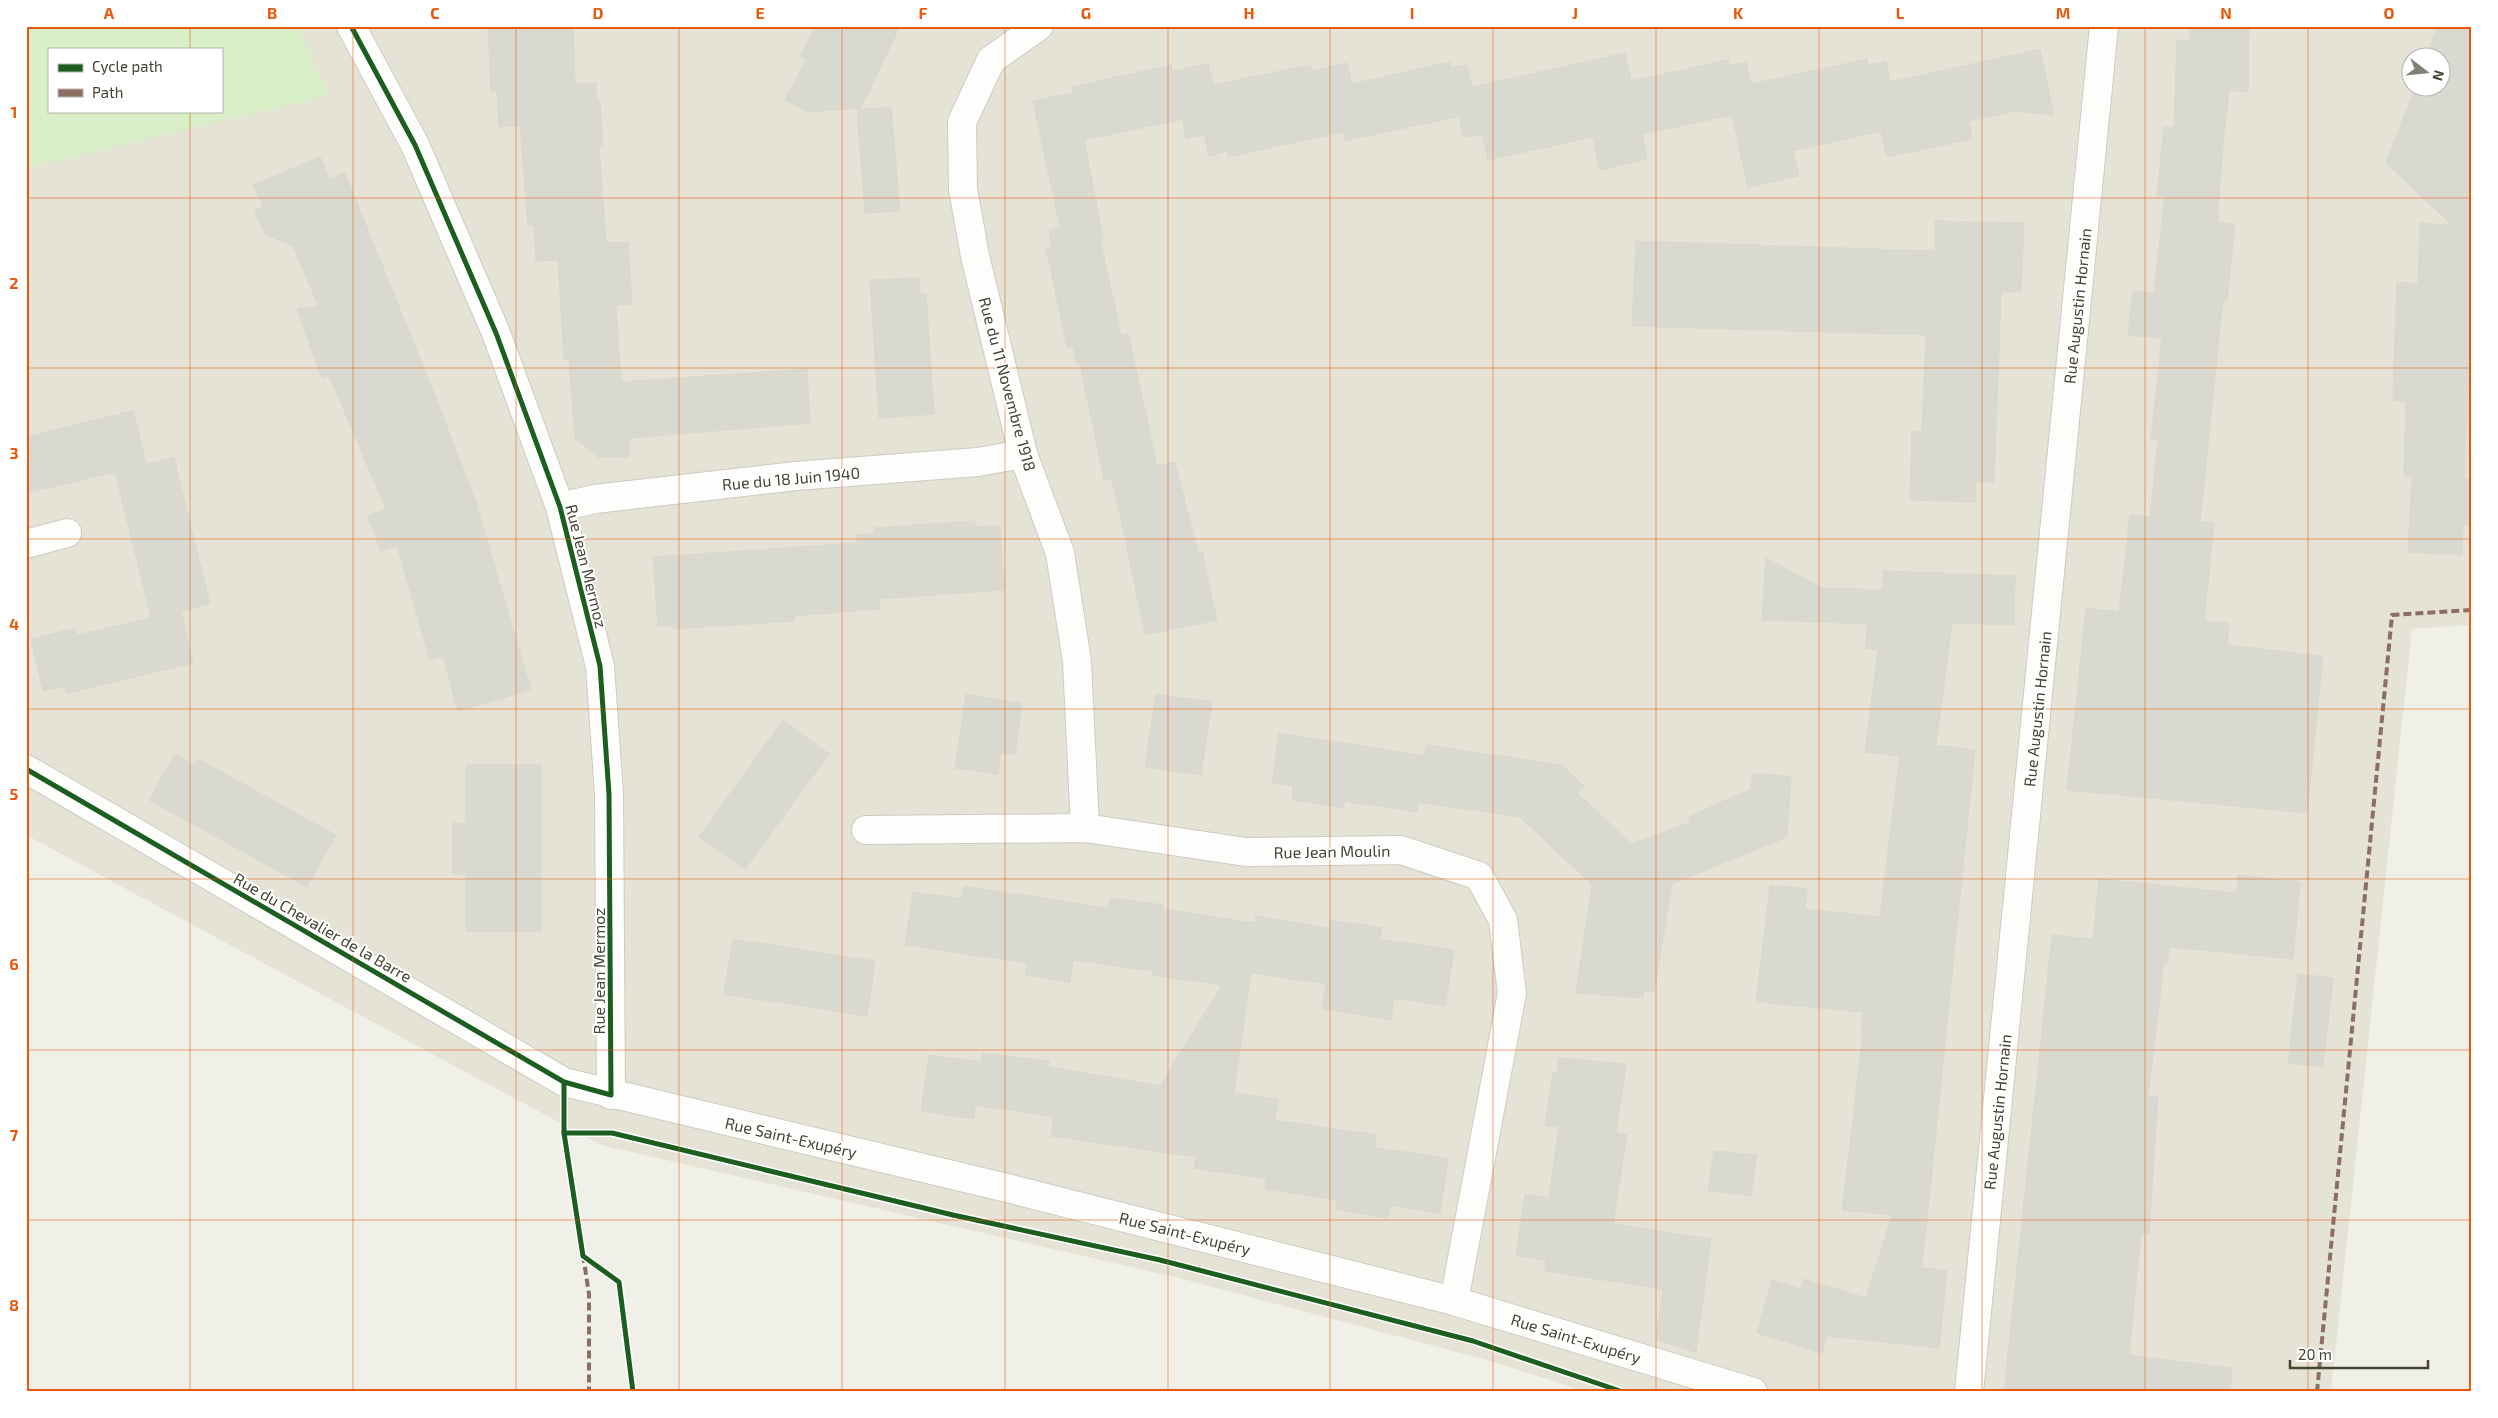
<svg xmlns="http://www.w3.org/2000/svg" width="2498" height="1418" font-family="'Exo 2',sans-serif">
	<rect width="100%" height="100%" fill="#f0f0e8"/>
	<path fill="#e5e3d5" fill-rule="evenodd" d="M26,26h2446v599l-60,4 -81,763h-743l-101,-32 -308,-82 -578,-133 -575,-310zM49,49h172v62h-172zM2410,58h30v30h-30z"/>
	<path fill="#d7eec6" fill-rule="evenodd" d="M26,26h271l33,69 -304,73zM49,49h172v62h-172z"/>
	<g fill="#dad9d1" stroke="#d9d7ce">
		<polygon points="488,26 573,26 575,84 596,83 597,102 600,101 603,146 599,146 606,243 628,242 632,304 616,305 621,382 807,369 810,423 629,438 629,457 598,457 575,438 569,359 564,359 558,260 536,261 534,225 528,225 520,125 499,127 497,90 491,91"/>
		<polygon points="816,26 900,26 861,108 808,112 785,100 806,60 801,56"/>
		<polygon points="2190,26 2249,26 2248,92 2229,90 2224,133 2217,222 2235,224 2227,300 2223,300 2200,522 2214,523 2204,621 2229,623 2227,645 2323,656 2307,813 2067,790 2086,608 2119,612 2130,515 2150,517 2158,440 2151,440 2162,338 2128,335 2133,291 2154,293 2165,196 2157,196 2164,127 2174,128 2177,40 2190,40"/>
		<polygon points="2438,26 2472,26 2472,385 2468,384 2464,479 2472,480 2472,525 2463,525 2462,555 2408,552 2412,477 2404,476 2406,401 2394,401 2393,398 2397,282 2418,284 2420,223 2453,226 2386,163 2415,88 2440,88 2440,58 2426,58"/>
		<polygon points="2040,49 2054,115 2015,111 1969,121 1972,139 1887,157 1881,131 1793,151 1799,176 1748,187 1732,115 1642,134 1647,159 1600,170 1593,137 1488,160 1482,134 1464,137 1459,116 1345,141 1344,132 1228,157 1227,151 1209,156 1204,135 1186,139 1183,119 1084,140 1103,238 1100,239 1121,335 1128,333 1157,466 1175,462 1198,552 1202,552 1217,620 1145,635 1116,495 1111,478 1104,480 1080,363 1077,364 1073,346 1067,348 1051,270 1046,249 1052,247 1049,230 1060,227 1033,101 1074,93 1072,87 1171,65 1172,71 1208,64 1213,85 1310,65 1312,71 1347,63 1352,84 1450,62 1450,68 1467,65 1472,87 1625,53 1631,81 1728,60 1729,66 1746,62 1751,84 1867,59 1868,65 1886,61 1890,82"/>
		<polygon points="891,107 900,211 865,213 857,110"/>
		<polygon points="320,157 329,179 345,173 439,406 476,503 531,690 458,711 443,656 430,660 397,545 381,551 368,516 386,509 329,375 322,378 297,309 319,307 293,246 265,234 255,210 263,207 253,185"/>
		<polygon points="1935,221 2024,223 2021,292 2001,292 1994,483 1976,482 1975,502 1910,500 1912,431 1922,432 1926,335 1632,326 1636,241 1935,251"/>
		<polygon points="919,278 920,295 926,294 934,414 879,418 870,280"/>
		<polygon points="133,411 146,464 174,457 210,604 151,618 115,472 26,493 26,437"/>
		<polygon points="975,521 975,527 1000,526 1004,590 879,599 880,609 794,616 794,621 674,629 674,626 658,626 653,557 857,543 857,535 874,534 874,528"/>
		<polygon points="1766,558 1822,588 1883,590 1883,571 2015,576 2014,625 1952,623 1936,745 1975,750 1922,1268 1947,1271 1939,1348 1827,1336 1822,1353 1757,1333 1772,1280 1801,1289 1804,1279 1866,1298 1892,1215 1842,1210 1863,1035 1861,1035 1863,1012 1756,1002 1770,885 1807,889 1805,909 1880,917 1900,756 1865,752 1878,650 1865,648 1868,624 1762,620"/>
		<polygon points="181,611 193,663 67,693 65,686 43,691 31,639 75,628 77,635"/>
		<polygon points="966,694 1022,703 1015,755 1001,753 998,774 955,768"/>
		<polygon points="1156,694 1212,702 1201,775 1145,767"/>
		<polygon points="783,720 829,754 745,869 699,837"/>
		<polygon points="1279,733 1425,756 1427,745 1562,765 1584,786 1577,793 1632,844 1691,822 1688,817 1751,789 1753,773 1791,777 1787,837 1672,884 1654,992 1644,991 1643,998 1576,993 1592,885 1520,817 1418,802 1417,812 1344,801 1344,808 1292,800 1293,786 1272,783"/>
		<polygon points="175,754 195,765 198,759 336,835 307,887 149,800"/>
		<polygon points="466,765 541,765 541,931 466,931 466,874 453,874 453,823 466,823"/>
		<polygon points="2238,875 2300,882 2293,959 2169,947 2167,963 2164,962 2148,1096 2158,1097 2149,1234 2141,1233 2129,1355 2232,1368 2230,1392 2004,1392 2052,935 2093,939 2099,879 2237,893"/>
		<polygon points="964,886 1109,908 1111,898 1163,905 1162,909 1255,923 1256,916 1329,928 1330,920 1382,928 1380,939 1454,950 1445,1006 1394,998 1391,1020 1322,1009 1326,984 1251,973 1234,1093 1278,1099 1275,1120 1376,1135 1375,1148 1448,1158 1440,1214 1390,1205 1388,1218 1336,1210 1337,1200 1265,1189 1266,1179 1194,1168 1196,1157 1051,1136 1054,1117 975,1105 974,1119 921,1111 929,1055 981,1062 982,1053 1049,1061 1048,1067 1160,1086 1222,985 1152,975 1153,971 1073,960 1070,982 1025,975 1027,963 905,945 913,892 962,899"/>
		<polygon points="733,939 875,961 867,1016 724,994"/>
		<polygon points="2298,974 2333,978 2323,1067 2288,1063"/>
		<polygon points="1559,1058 1626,1064 1616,1133 1627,1135 1613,1224 1711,1239 1696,1352 1656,1340 1663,1289 1545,1271 1546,1260 1516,1256 1525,1194 1549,1198 1559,1127 1545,1125 1553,1072 1557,1073"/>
		<polygon points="1714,1151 1757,1155 1751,1196 1708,1190"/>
	</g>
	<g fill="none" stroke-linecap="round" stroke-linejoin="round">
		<defs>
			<g id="street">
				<polyline points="351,26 415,145 496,333 560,507 600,666 609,794 611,1095"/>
				<polyline points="1039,26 991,60 962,122 963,189 975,256 1023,454 1060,553 1077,661 1085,828"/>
				<polyline points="560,507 595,499 796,476 978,462 1023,454"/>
				<polyline points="26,544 67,533"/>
				<polyline points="26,769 564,1082 1015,1190 1454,1301 1753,1392"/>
				<polyline points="866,830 1085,828 1246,852 1401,850 1479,876 1503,920 1512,993 1454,1301"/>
				<polyline points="1969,1392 2104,26"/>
			</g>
		</defs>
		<use href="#street" stroke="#cccbc3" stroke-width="30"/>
		<use href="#street" stroke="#fdfdfc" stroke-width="28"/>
		<g stroke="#8d6e63" stroke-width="4" stroke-dasharray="8 4" stroke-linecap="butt">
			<polyline points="583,1255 589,1294 589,1392"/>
			<polyline points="2317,1392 2392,615 2472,610"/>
		</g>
		<defs>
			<g id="cycleway">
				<polyline points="26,769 564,1082 611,1095 609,794 600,666 560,507 496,333 415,145 351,26"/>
				<polyline points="564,1082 564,1133 583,1256 619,1282 633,1392"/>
				<polyline points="564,1133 612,1133 953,1215 1160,1260 1473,1341 1623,1392"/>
			</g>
		</defs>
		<use href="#cycleway" stroke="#fff" stroke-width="8"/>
		<use href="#cycleway" stroke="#1b5e20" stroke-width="5"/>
	</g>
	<path fill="none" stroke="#e8590c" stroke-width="1" stroke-opacity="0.55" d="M190,26v23M353,26v1366M516,26v1366M679,26v1366M842,26v1366M1005,26v1366M1168,26v1366M1330,26v1366M1493,26v1366M1656,26v1366M1819,26v1366M1982,26v1366M2145,26v1366M2308,26v1366M190,111v1281M26,198h2446M26,368h2446M26,539h2446M26,709h2446M26,879h2446M26,1050h2446M26,1220h2446"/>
	<g text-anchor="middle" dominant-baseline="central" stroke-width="4" stroke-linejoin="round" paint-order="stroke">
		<g font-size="16" fill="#474434" stroke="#fff">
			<text transform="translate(2077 306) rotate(-84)">Rue Augustin Hornain</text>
			<text transform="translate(1008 384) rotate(75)">Rue du 11 Novembre 1918</text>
			<text transform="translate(791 478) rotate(-5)">Rue du 18 Juin 1940</text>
			<text transform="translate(587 566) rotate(76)">Rue Jean Mermoz</text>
			<text transform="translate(2037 709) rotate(-84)">Rue Augustin Hornain</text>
			<text transform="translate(1332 851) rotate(-1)">Rue Jean Moulin</text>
			<text transform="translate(323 927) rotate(30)">Rue du Chevalier de la Barre</text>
			<text transform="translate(598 971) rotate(-90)">Rue Jean Mermoz</text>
			<text transform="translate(1997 1112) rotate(-84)">Rue Augustin Hornain</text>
			<text transform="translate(791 1137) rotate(13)">Rue Saint-Exupéry</text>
			<text transform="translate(1185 1233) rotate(14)">Rue Saint-Exupéry</text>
			<text transform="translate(1576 1338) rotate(17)">Rue Saint-Exupéry</text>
		</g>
	</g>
	<rect width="2498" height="1418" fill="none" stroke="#ffffff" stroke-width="55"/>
	<rect x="48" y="48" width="175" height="65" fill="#ffffff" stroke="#b5b4ae"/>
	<rect x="58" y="64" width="25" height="8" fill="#1b5e20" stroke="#b5b4ae"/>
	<text x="92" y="72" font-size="15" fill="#474434">Cycle path</text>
	<rect x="58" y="89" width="25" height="8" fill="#8d6e63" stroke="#b5b4ae"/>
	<text x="92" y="98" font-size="15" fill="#474434">Path</text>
	<g transform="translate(2426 72) rotate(106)"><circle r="24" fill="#ffffff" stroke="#b5b4ae"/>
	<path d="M0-4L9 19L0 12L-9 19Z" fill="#828073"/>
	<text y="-8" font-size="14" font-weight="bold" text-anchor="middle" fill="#474434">N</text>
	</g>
	<path d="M2290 1360v8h138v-8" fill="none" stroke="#474434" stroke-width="2.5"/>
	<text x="2298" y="1360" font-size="15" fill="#474434" stroke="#ffffff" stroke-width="4" paint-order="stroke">20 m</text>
	<rect x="28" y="28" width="2442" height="1362" fill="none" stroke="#e8590c" stroke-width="2"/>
	<g font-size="16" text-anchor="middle" font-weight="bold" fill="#e8590c">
		<text x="109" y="19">A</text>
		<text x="272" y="19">B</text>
		<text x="435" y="19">C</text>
		<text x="598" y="19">D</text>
		<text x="760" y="19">E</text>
		<text x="923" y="19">F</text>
		<text x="1086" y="19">G</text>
		<text x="1249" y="19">H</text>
		<text x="1412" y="19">I</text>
		<text x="1575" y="19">J</text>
		<text x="1738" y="19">K</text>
		<text x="1900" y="19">L</text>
		<text x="2063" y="19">M</text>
		<text x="2226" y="19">N</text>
		<text x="2389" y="19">O</text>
		<text x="14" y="118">1</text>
		<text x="14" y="289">2</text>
		<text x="14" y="459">3</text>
		<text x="14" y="630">4</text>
		<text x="14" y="800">5</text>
		<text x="14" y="970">6</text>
		<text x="14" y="1141">7</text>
		<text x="14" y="1311">8</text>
	</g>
</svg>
